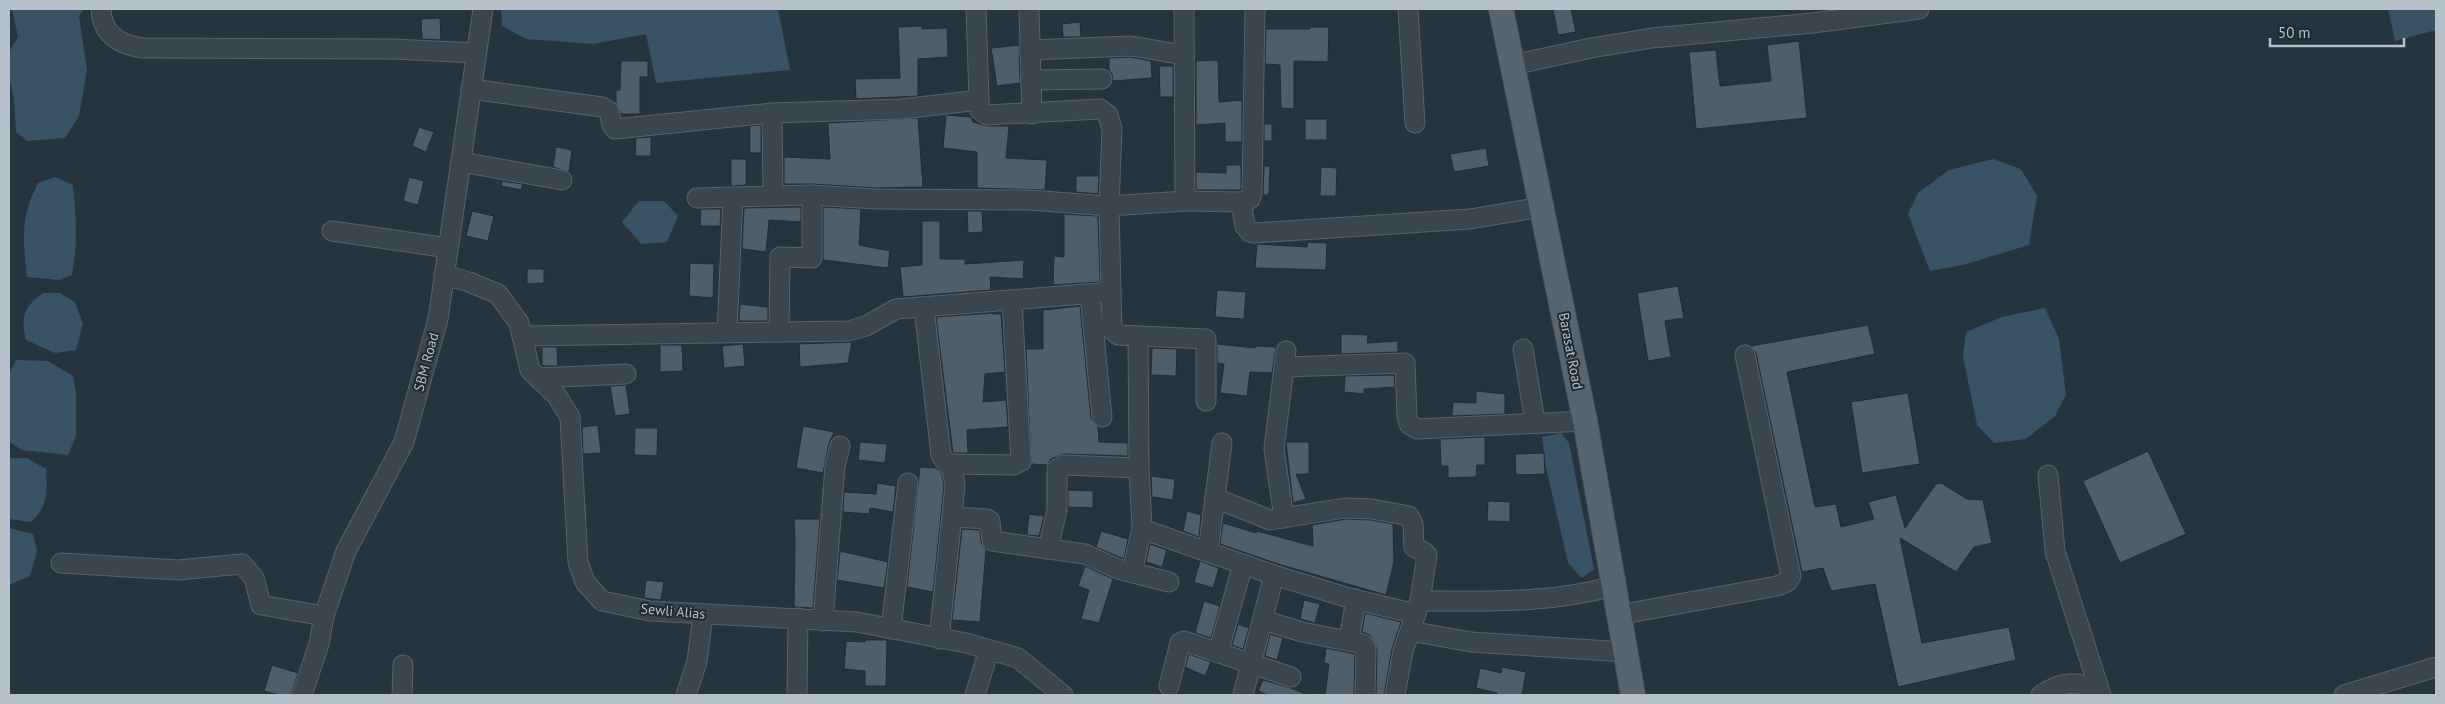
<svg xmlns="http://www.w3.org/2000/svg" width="2445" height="704" font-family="'PT Sans',sans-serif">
	<rect width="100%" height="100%" fill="#26343e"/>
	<g fill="#3a5364">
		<polygon points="12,9 84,9 79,16 87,70 79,116 65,138 27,141 16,132 14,99 9,77 9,52 18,37"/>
		<polygon points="501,9 778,9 790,70 656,83 646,34 593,44 526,39 502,26"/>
		<polygon points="2388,9 2436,9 2436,30 2395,41"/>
		<polygon points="1993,159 2021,169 2037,196 2029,245 1963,265 1930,271 1908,214 1918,193 1949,170"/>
		<path d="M55,177l18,8c3,30 5,61 -1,90l-13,5 -32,-3c-4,-39 -7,-59 11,-94z"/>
		<polygon points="639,201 664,201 678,216 667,242 641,244 622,222"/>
		<path d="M43,293h17l15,9 8,22 -7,26 -21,3 -29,-13c-6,-22 -2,-34 17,-47z"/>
		<polygon points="2045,308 2059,339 2066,395 2055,416 2026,439 1994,443 1977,425 1963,356 1966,332 2002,317"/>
		<polygon points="16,360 48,361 73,376 76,394 76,436 68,455 22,450 9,442 9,374"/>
		<polygon points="1561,433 1569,443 1594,569 1582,578 1568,563 1546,467 1542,437"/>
		<path d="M9,458h18l19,11c1,21 3,37 -15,53l-22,-3z"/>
		<polygon points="9,528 33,534 37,551 30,576 9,585"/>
	</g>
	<g fill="#4f5e69" stroke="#212c35">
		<polygon points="1553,9 1571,9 1576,32 1558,35"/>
		<polygon points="440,18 441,40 422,39 421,19"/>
		<polygon points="1080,22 1081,37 1063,37 1062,24"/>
		<polygon points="922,26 922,29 947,28 948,57 918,59 918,96 856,99 855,79 900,78 898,27"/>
		<polygon points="1310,27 1329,27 1328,62 1294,61 1294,109 1281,108 1280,65 1265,64 1266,29 1310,29"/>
		<polygon points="1799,41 1807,118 1696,129 1689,52 1716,50 1720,86 1771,81 1767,45"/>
		<polygon points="1019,45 1020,83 997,86 991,48"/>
		<polygon points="1130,57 1151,61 1152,78 1113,81 1112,74 1109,70 1109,58"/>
		<polygon points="1218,60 1219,102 1242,100 1242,142 1225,142 1225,123 1196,125 1196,61"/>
		<polygon points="621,61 648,61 648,77 640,77 640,114 621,114 616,103 616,90 620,90"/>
		<polygon points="1159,66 1173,66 1173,97 1160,97"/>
		<polygon points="946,115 971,117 973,122 987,126 1009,126 1006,158 1047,160 1045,190 977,188 977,152 943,148"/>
		<polygon points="918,118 923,187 876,188 813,184 784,184 784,157 830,159 828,123"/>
		<rect x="1305" y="119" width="22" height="21"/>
		<rect x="1264" y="124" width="8" height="17"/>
		<polygon points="761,125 761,153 750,153 750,126"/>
		<polygon points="419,127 434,132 426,152 412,146"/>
		<polygon points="651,137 651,156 635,156 636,138"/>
		<polygon points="556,147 572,150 569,172 553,167"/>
		<polygon points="1486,148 1489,166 1454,172 1450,154"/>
		<polygon points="731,159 746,159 746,185 731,186"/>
		<polygon points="1226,165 1241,165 1241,190 1196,190 1196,172 1226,173"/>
		<polygon points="1264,166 1270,166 1269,195 1263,195"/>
		<polygon points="1321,167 1337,168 1336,196 1320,196"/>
		<polygon points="1076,176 1099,176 1098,194 1076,192"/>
		<polygon points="409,177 424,181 418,205 403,201"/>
		<polygon points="502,181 523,184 521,190 501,186"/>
		<polygon points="801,207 801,222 769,220 766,252 742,249 744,208"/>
		<polygon points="823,207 861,209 859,245 890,251 888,268 823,260"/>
		<polygon points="701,209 721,209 720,226 700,226"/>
		<polygon points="472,211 494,216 488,241 466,236"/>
		<polygon points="967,211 982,211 983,232 968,233"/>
		<polygon points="1064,214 1098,216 1100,282 1053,285 1054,256 1064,257"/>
		<polygon points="922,221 940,221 940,259 965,259 965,264 1024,260 1023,279 990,277 991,290 903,297 900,267 922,265"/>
		<polygon points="1308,242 1327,243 1326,270 1255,268 1257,244 1307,247"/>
		<polygon points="690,263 714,264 713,298 689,296"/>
		<polygon points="527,269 544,269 544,283 527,284"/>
		<polygon points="1678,286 1684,318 1665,321 1671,357 1648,361 1637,293"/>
		<polygon points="1217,290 1246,292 1244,319 1215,317"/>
		<polygon points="740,304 768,307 768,321 739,321"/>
		<polygon points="1080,306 1091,419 1098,427 1099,442 1128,443 1128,456 1064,454 1051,459 1047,465 1031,464 1026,349 1043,349 1043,310"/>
		<polygon points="993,313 993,314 1001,314 1005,372 985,374 983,402 1006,400 1008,427 967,430 968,453 953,453 936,317"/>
		<polygon points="1868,325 1875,354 1787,372 1815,507 1836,504 1841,527 1874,519 1868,502 1896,495 1905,528 1936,484 1941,483 1967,499 1983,500 1992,543 1974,547 1956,572 1900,538 1922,643 2009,627 2016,660 1898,687 1875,584 1831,591 1823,568 1802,572 1756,353 1751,346"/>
		<polygon points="1341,334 1368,335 1367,343 1398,341 1398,352 1341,354"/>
		<polygon points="852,342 848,363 800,367 799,344"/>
		<polygon points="743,344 745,366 724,368 722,346"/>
		<polygon points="1217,344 1255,348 1256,346 1276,347 1272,373 1250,372 1247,396 1220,393 1224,364 1217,363"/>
		<polygon points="660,345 682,345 683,371 660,372"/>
		<polygon points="542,347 557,347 558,366 542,366"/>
		<polygon points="1152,348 1177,349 1176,376 1151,375"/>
		<polygon points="1394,375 1395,387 1364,389 1364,394 1344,392 1345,376"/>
		<polygon points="626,385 630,414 615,416 610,386"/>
		<polygon points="1476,391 1505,394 1505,414 1452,416 1453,402 1476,403"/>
		<polygon points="1908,393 1920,464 1862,473 1851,402"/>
		<polygon points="598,425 601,453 583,454 582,427"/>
		<polygon points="803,426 834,432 829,443 823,473 796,468"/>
		<polygon points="635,428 658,428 657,456 634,455"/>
		<polygon points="1485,437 1485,465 1477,465 1476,477 1448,478 1448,466 1441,466 1440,439"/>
		<polygon points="860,442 887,444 885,463 858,460"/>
		<polygon points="1286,442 1309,442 1309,474 1296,474 1306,499 1293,503"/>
		<polygon points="2148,451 2186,534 2120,563 2083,481"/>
		<polygon points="1544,453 1545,474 1516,475 1515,454"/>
		<polygon points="920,467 936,468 942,474 944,486 933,592 907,587"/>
		<polygon points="1151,476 1175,479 1173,500 1152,497"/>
		<polygon points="877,483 896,486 893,512 870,508 869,514 843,512 844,492 876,494"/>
		<polygon points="1068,490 1093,491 1093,508 1068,507"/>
		<polygon points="1488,501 1510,502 1510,522 1487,521"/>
		<polygon points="1187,511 1201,515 1199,537 1183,531"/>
		<polygon points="1029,514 1044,516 1039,536 1027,535"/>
		<polygon points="794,519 820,519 813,608 794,607 795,542"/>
		<polygon points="1346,519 1371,520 1393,524 1394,562 1386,595 1278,564 1220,544 1223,523 1256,533 1257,531 1313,546 1312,525"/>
		<polygon points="962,529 980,530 981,543 986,550 980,622 952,620"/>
		<polygon points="1101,531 1128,539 1124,559 1096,547"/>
		<polygon points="1150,544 1167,550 1162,567 1146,562"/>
		<polygon points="840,551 888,562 884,588 837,580"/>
		<polygon points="1200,561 1219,568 1213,588 1194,582"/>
		<polygon points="1085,566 1113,579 1099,623 1081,619 1089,590 1078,586"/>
		<polygon points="646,580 664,582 661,600 644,598"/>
		<polygon points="1304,600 1320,604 1315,623 1300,619"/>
		<polygon points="1204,601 1220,606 1211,638 1195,633"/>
		<polygon points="1365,613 1401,622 1392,649 1384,695 1376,695 1377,649 1370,635 1362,632"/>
		<polygon points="1238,624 1249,628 1243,649 1232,645"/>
		<polygon points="1270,634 1283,638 1277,660 1265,656"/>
		<polygon points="865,640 887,640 886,686 865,686 865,671 844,669 846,641 865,642"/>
		<polygon points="1326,648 1355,654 1354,695 1325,695 1329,664 1324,663"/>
		<polygon points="1189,654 1211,662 1205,676 1185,667"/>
		<polygon points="272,665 298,673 291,695 279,695 264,691"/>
		<polygon points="1502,667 1526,672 1522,695 1497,695 1497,693 1476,688 1480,668 1501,673"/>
		<polygon points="1263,680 1291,688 1307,695 1268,695 1258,691"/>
	</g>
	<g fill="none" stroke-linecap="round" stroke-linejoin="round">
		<defs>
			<g id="minor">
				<path d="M101,9c1,25 18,36 42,39l251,1 82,4"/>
				<polyline points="976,9 979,100"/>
				<polyline points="1029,9 1032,114"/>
				<polyline points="1408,9 1415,123"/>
				<polyline points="1029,50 1131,46 1184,55"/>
				<polyline points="1512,65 1591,48 1652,38 1813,23 1919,9"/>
				<polyline points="1030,80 1102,79"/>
				<polyline points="471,89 602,107 609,111 612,125 615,129 772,113 902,109 979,100 980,110 987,115 1100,109 1108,115 1112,129 1109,206 1111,292 896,309 866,326 848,331 522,336"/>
				<polyline points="772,113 773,196"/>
				<polyline points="461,162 562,180"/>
				<polyline points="697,198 812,195 876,199 1029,200 1109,206 1185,201 1184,9"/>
				<polyline points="1185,201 1241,202 1245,226 1250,232 1254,233 1470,219 1541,207"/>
				<polyline points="1241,202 1250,199 1252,193 1255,9"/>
				<polyline points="332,231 448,248"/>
				<polyline points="444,275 469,282 498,294 519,323 530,370 557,396 570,417 578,562 585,582 602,601 650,611 857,622 966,643 1018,658 1063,695"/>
				<polyline points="1111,292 1112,330 1118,335 1206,339 1206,401"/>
				<polyline points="1090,295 1102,417"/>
				<polyline points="924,308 941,455 947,464 952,468 955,486 939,639"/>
				<polyline points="727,332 733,197"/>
				<polyline points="779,332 780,257 812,258 812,195"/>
				<polyline points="1138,336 1139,468"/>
				<polyline points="1523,349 1535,422"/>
				<polyline points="1284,367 1405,363 1407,416 1409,424 1417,429 1585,421"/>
				<polyline points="538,378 626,374"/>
				<polyline points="947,464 1013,465 1021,461 1012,301"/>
				<polyline points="2048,475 2055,551 2101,695"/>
				<polyline points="1215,498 1270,520 1345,508 1372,509 1409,516 1413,524 1414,547 1424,552 1427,555 1420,601"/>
				<polyline points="952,517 987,519 990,521 992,541 1085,554 1118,569 1169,582"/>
				<polyline points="1284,518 1274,449 1286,351"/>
				<polyline points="1048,549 1057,510 1057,469 1064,465 1139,468 1142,529 1274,575 1349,598 1416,614"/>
				<polyline points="1208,552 1222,443"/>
				<polyline points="61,563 178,570 242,564 254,578 261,605 324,616"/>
				<polyline points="1132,572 1142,529"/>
				<polyline points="1618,615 1777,586 1787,582 1791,576 1745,355"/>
				<polyline points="1263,620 1302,632 1363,644 1366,649 1365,695"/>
				<polyline points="823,621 835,466 840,446"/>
				<polyline points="891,629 908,483"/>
				<polyline points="1410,631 1471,642 1625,652"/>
				<polyline points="1349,640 1356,599"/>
				<polyline points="1218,653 1243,564"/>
				<polyline points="1169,686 1180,643 1184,641 1291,677"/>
				<polyline points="302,695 319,644 324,616 346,551 404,442 438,319 483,9"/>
				<polyline points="402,695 403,665"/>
				<polyline points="686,695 697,662 703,614"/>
				<polyline points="797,695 798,618"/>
				<polyline points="975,695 989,650"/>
				<polyline points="1243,695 1274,575"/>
				<path d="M1395,695l8,-44 17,-50c64,0 131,3 193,-15"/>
				<path d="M2041,695c20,-14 36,-14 58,-5"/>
				<polyline points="2344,695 2436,667"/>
			</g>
			<polyline id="major" points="1501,9 1585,421 1633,695"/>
		</defs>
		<use href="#minor" stroke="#58636c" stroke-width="21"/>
		<use href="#major" stroke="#46515a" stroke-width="26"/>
		<use href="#minor" stroke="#3a454e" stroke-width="19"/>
		<use href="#major" stroke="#58646e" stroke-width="24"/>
	</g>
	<g text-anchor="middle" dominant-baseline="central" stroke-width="4" stroke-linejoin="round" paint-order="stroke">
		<g font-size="14" fill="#b6c0c9" stroke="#1f2a33">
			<text transform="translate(1571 351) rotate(79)">Barasat Road</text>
			<text transform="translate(426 362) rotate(-75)">SBM Road</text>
			<text transform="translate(673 611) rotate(5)">Sewli Alias</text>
		</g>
	</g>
	<rect width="2445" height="704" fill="none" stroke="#b6c0c9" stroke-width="20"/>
	<path d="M2270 38v8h134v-8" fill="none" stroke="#b6c0c9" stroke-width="2.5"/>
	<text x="2278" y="38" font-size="15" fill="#b6c0c9" stroke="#1f2a33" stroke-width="4" paint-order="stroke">50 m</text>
</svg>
